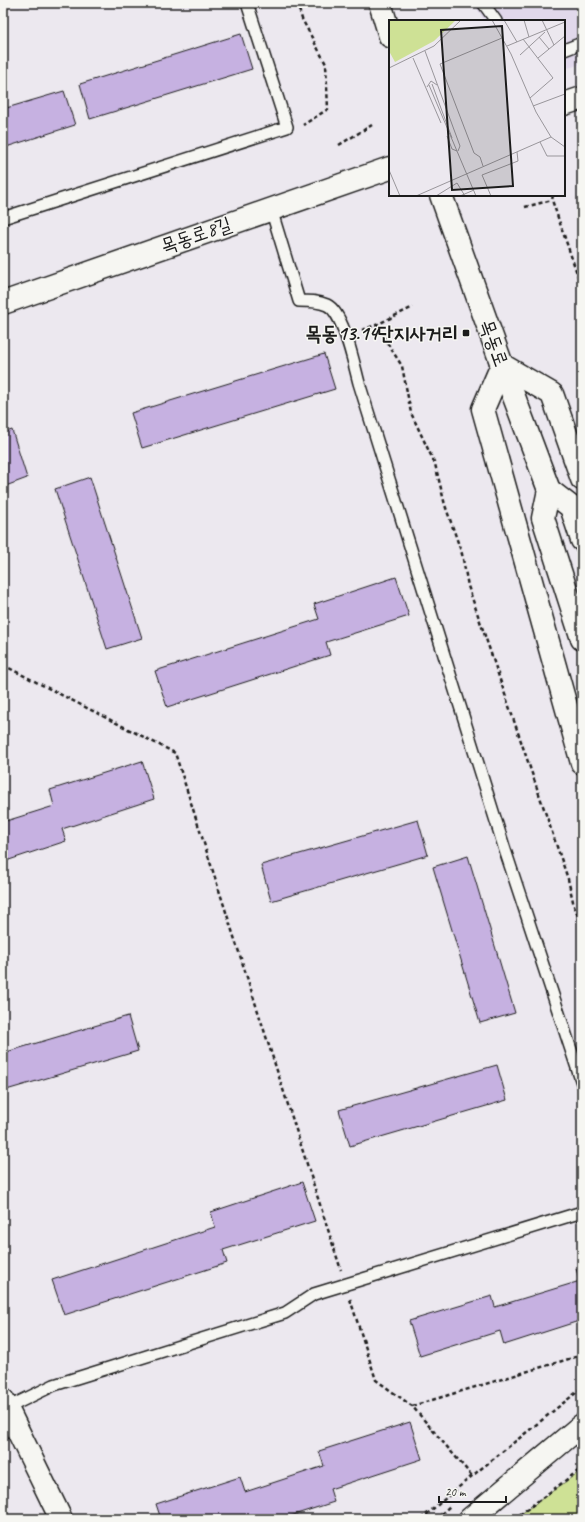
<svg xmlns="http://www.w3.org/2000/svg" width="585" height="1522" font-family="Caveat,'Poor Story',sans-serif">
	<rect width="100%" height="100%" fill="#ece8ef"/>
	<filter id="ink" filterUnits="userSpaceOnUse"><feTurbulence type="fractalNoise" baseFrequency=".025" numOctaves="2"/><feDisplacementMap in="SourceGraphic" scale="8" xChannelSelector="R" yChannelSelector="G"/><feConvolveMatrix kernelMatrix="1 2 1 2 8 2 1 2 1" color-interpolation-filters="sRGB"/></filter>
	<g filter="url(#ink)">
		<polygon fill="#e1d8eb" points="473,3 582,3 582,64 564,69 564,21 485,21"/>
		<polygon fill="#cee195" stroke="#757e58" points="582,1470 582,1519 514,1519"/>
		<g fill="#c6b1e1" stroke="#1c1c1c">
			<polygon points="241,34 252,69 90,119 80,84"/>
			<polygon points="64,91 75,125 3,148 3,109"/>
			<polygon points="324,354 335,389 142,448 131,413"/>
			<polygon points="12,430 27,478 3,487 3,433"/>
			<polygon points="90,477 142,638 107,649 55,489"/>
			<polygon points="396,577 409,616 326,642 330,655 167,707 155,671 319,619 314,604"/>
			<polygon points="142,761 154,799 62,829 66,841 3,862 3,822 54,806 50,790"/>
			<polygon points="418,820 428,855 271,901 261,865"/>
			<polygon points="468,856 515,1013 480,1023 433,867"/>
			<polygon points="128,1016 138,1051 3,1091 3,1053"/>
			<polygon points="497,1065 507,1100 350,1146 339,1110"/>
			<polygon points="302,1182 315,1221 223,1250 227,1263 64,1315 52,1280 215,1227 211,1212"/>
			<polygon points="582,1267 582,1320 504,1345 500,1331 420,1356 409,1321 492,1296 495,1307 580,1281 576,1269"/>
			<polygon points="410,1422 422,1459 330,1489 334,1502 281,1519 250,1519 249,1515 235,1519 161,1519 156,1504 240,1477 245,1492 324,1466 319,1451"/>
		</g>
		<g fill="none" stroke-linecap="round" stroke-linejoin="round">
			<defs>
				<g id="lane">
					<polyline points="483,3 496,21"/>
					<polyline points="564,50 582,43"/>
					<path d="M271,209l28,92c10,0 19,0 28,4 17,8 27,60 32,78l146,467 77,233"/>
					<polyline points="3,218 287,127 247,3"/>
					<polyline points="7,1408 54,1385 285,1313 314,1294 582,1212"/>
				</g>
				<g id="secondary">
					<polyline points="380,3 390,36"/>
					<polyline points="564,104 582,98"/>
					<polyline points="441,195 502,365 549,490 571,507 582,540"/>
					<polyline points="3,303 390,168"/>
					<polyline points="502,365 483,409 582,763"/>
					<polyline points="502,365 552,394 582,479"/>
					<polyline points="549,490 543,518 582,639"/>
					<polyline points="3,1400 61,1519"/>
					<polyline points="470,1519 582,1425"/>
				</g>
			</defs>
			<use href="#lane" stroke="#1c1c1c" stroke-width="14"/>
			<use href="#secondary" stroke="#1c1c1c" stroke-width="25"/>
			<g stroke="#1c1c1c" stroke-width="2.5" stroke-dasharray="4 3" stroke-linecap="butt">
				<polyline points="297,3 302,19 326,64 328,109 303,125"/>
				<polyline points="339,145 372,125"/>
				<polyline points="553,195 552,200 582,288"/>
				<polyline points="525,207 552,200"/>
				<polyline points="376,325 402,366 411,413 435,464 445,505 462,554 468,586 568,879 574,906 582,926"/>
				<polyline points="362,330 376,325 413,307"/>
				<polyline points="3,665 175,753 341,1270"/>
				<polyline points="350,1299 376,1380 412,1406 472,1476"/>
				<polyline points="412,1406 582,1355"/>
				<polyline points="421,1519 472,1476 582,1388"/>
				<polyline points="436,1519 451,1505"/>
				<polyline points="514,1519 582,1468"/>
			</g>
			<use href="#lane" stroke="#f6f6f2" stroke-width="11"/>
			<use href="#secondary" stroke="#f6f6f2" stroke-width="22"/>
		</g>
	</g>
	<rect fill="#1c1c1c" stroke="#f6f6f2" stroke-width="1.5" x="462" y="329" width="8" height="8" rx="2"/>
	<g text-anchor="middle" dominant-baseline="central" stroke-width="3" stroke-linejoin="round" paint-order="stroke">
		<g font-size="20" fill="#1c1c1c" stroke="#f6f6f2">
			<text transform="translate(196 235) rotate(-19)">목동로8길</text>
			<text transform="translate(494 343) rotate(70)">목동로</text>
		</g>
		<g font-size="20" font-weight="bold" fill="#1c1c1c" stroke="#f6f6f2" text-anchor="end">
			<text x="458" y="333">목동13.14단지사거리</text>
		</g>
	</g>
	<g transform="translate(389 20)">
		<rect width="176" height="176" fill="#ece8ef"/>
		<path d="M0,0h67l-22,21 -39,21 -6,-11z" fill="#cee195"/>
		<path fill="none" stroke="#99969b" stroke-width="1" d="M103,0l19,34 25,58 15,25 14,10M115,0l13,22M135,0l5,17M153,0l12,25M150,17l10,12M134,19l30,39 -23,20M118,26l58,-24M36,31l35,95 -2,5M131,35l25,-23M24,38l28,65M149,38l27,-22M0,48l45,-22 27,-26M43,64l20,54M40,65l47,111M38,67l4,-6 6,4M144,86l32,-12M58,116l5,13 5,2M151,122l7,14h18M94,146l-3,-9 -6,-4 -34,-89 62,-26M0,150l11,26M27,176l135,-59M47,176l21,-13 8,13M71,176l14,-6M102,176l-9,-21 36,-14 -1,-9"/>
		<path fill="#1c1c1c" fill-opacity="0.15" stroke="#1c1c1c" stroke-width="2" d="M113,6l11,160 -61,4 -11,-160z"/>
		<rect width="176" height="176" fill="none" stroke="#1c1c1c" stroke-width="2"/>
	</g>
	<rect width="585" height="1522" fill="none" stroke="#f6f6f2" stroke-width="16"/>
	<rect x="8" y="8" width="569" height="1506" fill="none" stroke="#1c1c1c" stroke-width="1.5" filter="url(#ink)"/>
	<path d="M439 1496v6h67v-6" fill="none" stroke="#1c1c1c" stroke-width="2"/>
	<text x="445" y="1496" font-size="12" fill="#1c1c1c" stroke="#f6f6f2" stroke-width="3" paint-order="stroke">20 m</text>
</svg>
